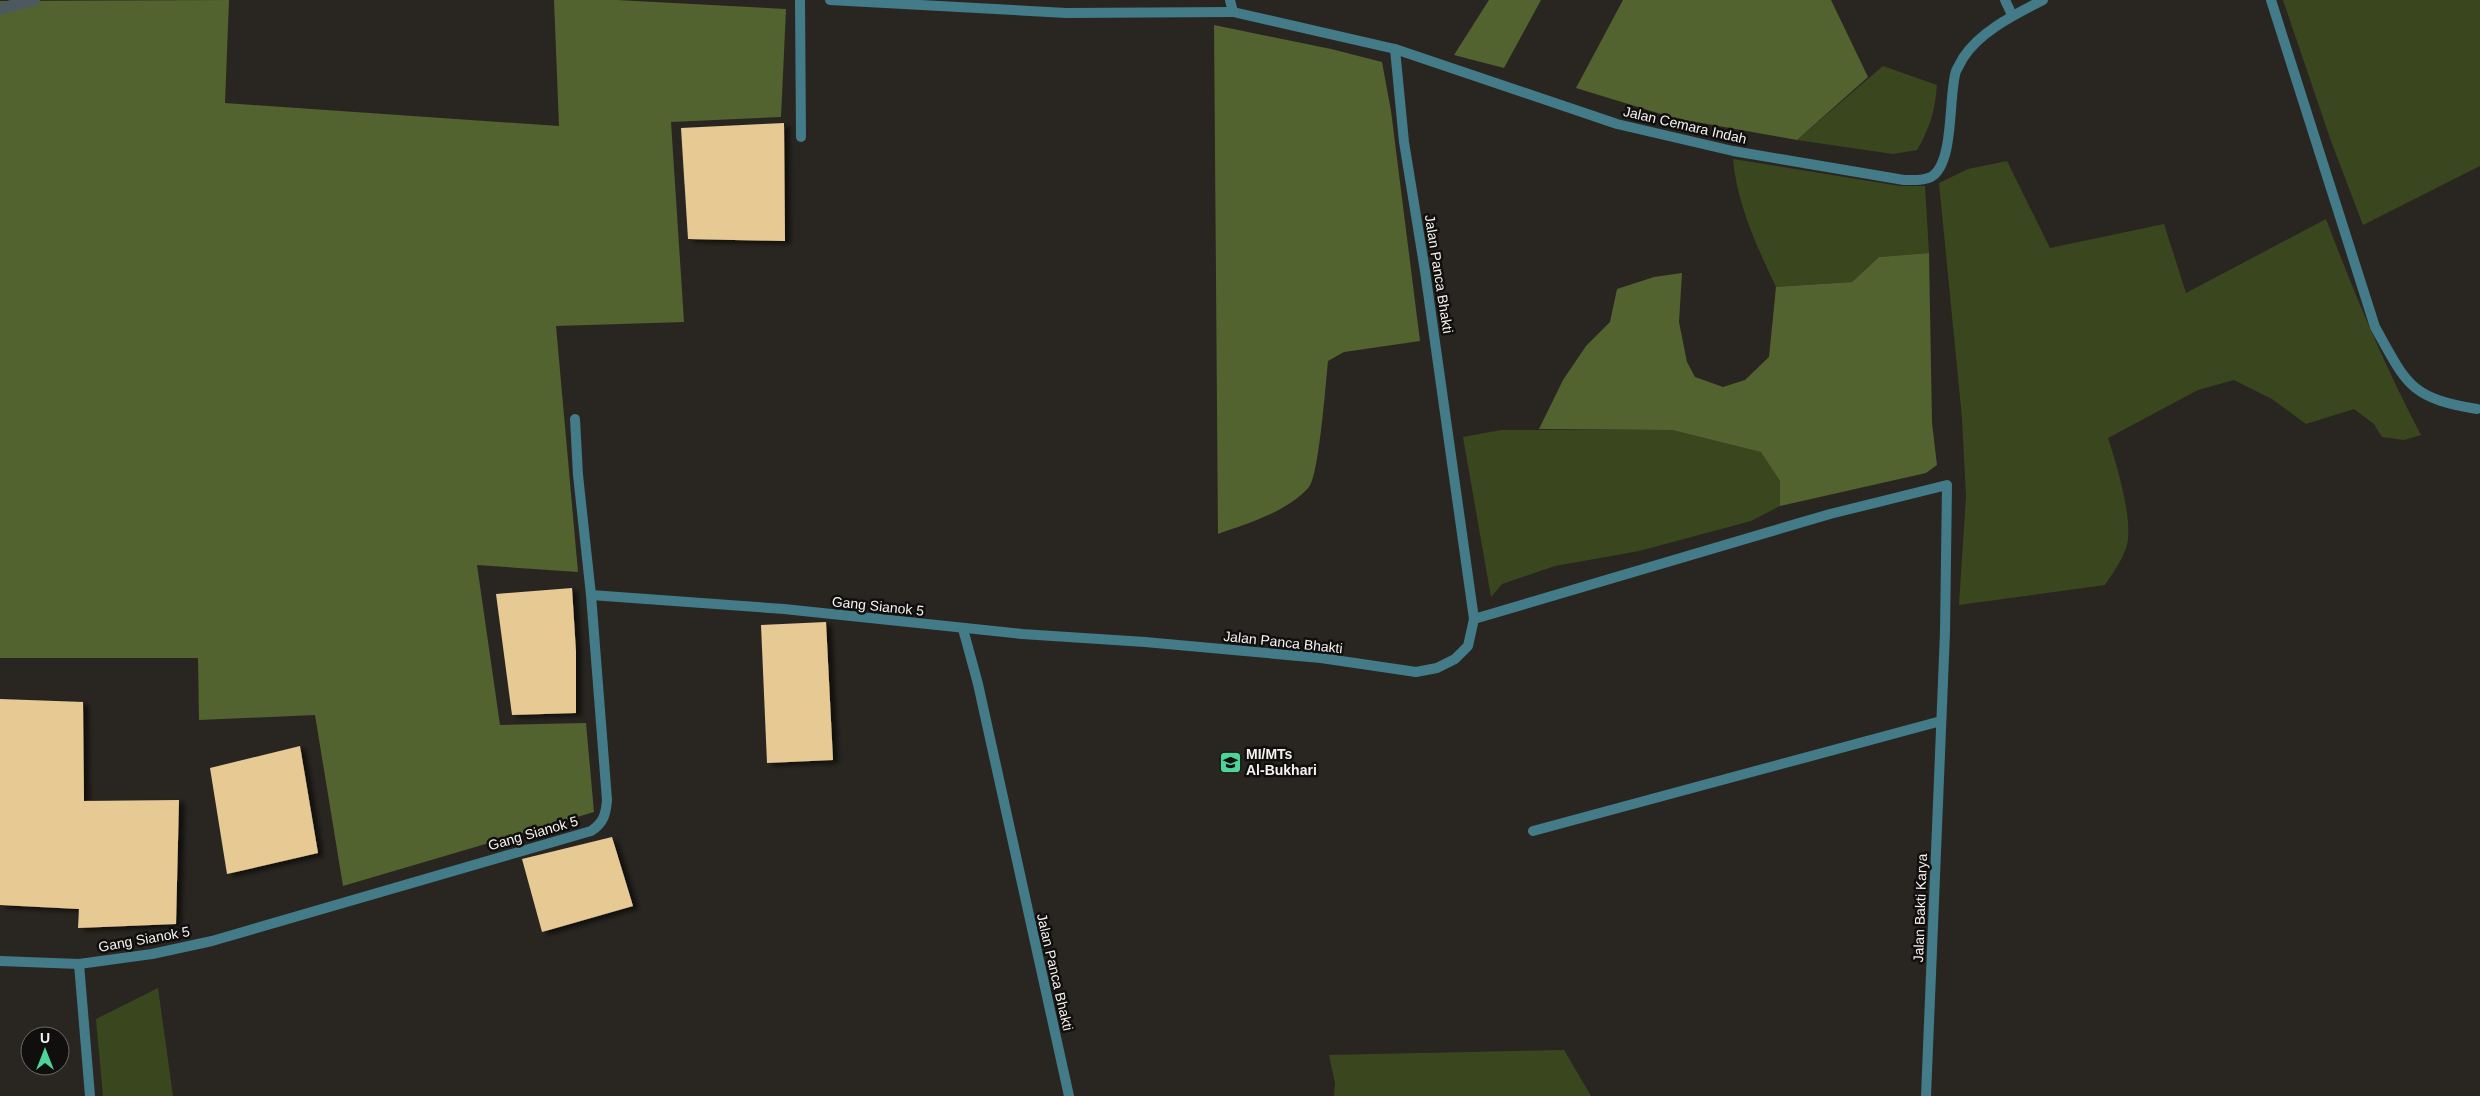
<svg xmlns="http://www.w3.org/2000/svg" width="2480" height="1096" font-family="Helvetica,sans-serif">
	<defs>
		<filter id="shadow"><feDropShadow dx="5.5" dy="3" stdDeviation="2.5" flood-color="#0009"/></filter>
	</defs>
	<rect width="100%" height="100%" fill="#292621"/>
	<g fill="#3a471e">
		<polygon points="2283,0 2480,0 2480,166 2363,225 2331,141"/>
		<path d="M1883,66l54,19c-2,25 -7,43 -20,65l-24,4 -96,-14z"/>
		<path d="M1733,159l167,27h25l4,67 -50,4 -27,25 -76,5c-19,-40 -39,-83 -43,-128z"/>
		<path d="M2007,161l43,87 114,-24 22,69 140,-74c28,74 58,146 95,216l-17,5 -22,-3 -8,-13 -20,-15 -48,15 -34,-25 -38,-19 -36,10 -90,48c8,25 27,85 18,110 -4,13 -14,26 -21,37l-146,20 7,-109 -4,-78 -23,-235 29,-14z"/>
		<polygon points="1501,430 1672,430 1762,452 1780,481 1780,506 1751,521 1639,551 1555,566 1502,584 1491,597 1463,437"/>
		<polygon points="158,988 173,1096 103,1096 96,1019"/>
		<polygon points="1564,1050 1591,1096 1334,1096 1335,1083 1329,1055"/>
	</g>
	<g fill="#526330">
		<polygon points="229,0 225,103 559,126 554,0 616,0 786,9 781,117 671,122 684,322 556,326 578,572 477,565 500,725 586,723 594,812 343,886 315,715 199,720 198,658 0,658 0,1"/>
		<polygon points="1489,0 1541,0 1504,68 1454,55"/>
		<polygon points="1623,0 1831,0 1868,77 1797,140 1674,118 1576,88"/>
		<path d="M1214,25l117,24 51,13 9,49 29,230 -76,11 -16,9c-2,19 -9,115 -19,126 -22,25 -60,36 -91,47z"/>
		<polygon points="1929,253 1932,423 1937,465 1926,473 1780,506 1780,481 1761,452 1672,430 1539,429 1563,380 1586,346 1610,322 1617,289 1654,277 1682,273 1679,322 1687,362 1695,377 1723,387 1745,380 1769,357 1776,287 1852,282 1879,257"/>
	</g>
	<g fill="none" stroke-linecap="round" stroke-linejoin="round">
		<polyline stroke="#4c5a5d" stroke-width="12" points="0,9 34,0"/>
	</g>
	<g fill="#e7c993" filter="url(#shadow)">
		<polygon points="784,123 785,241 688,239 681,128"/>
		<polygon points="572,588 576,652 576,713 512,715 496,594"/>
		<polygon points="826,622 833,760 767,763 761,625"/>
		<polygon points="0,699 83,702 84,801 179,800 176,924 78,928 79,909 0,905"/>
		<polygon points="300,746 318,853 227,874 210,768"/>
		<polygon points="612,837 633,906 542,932 522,859"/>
	</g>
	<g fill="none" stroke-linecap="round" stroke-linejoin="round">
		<g stroke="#437b88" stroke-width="10">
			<polyline points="800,0 801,137"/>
			<path d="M2271,0l104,327c32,57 34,71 102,82"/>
		</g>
		<g stroke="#437b88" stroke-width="10">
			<polyline points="830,0 1066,13 1233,12"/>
			<path d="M1230,0l3,12 162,37 222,75 116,27 171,29c9,0 19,1 27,-3 24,-14 17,-81 25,-106 2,-4 5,-9 7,-13 17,-27 53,-44 80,-58"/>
			<polyline points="2005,0 2012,15"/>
			<polyline points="591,595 784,609 1022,634 1145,642 1321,658 1416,672 1437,668 1455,659 1468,646 1474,619 1425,271 1404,142 1395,49"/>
			<polyline points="1474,619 1830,514 1947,485 1945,632 1926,1096"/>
			<polyline points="963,629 978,684 1069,1096"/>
			<polyline points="1533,831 1941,721"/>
			<path d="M0,961l79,3 73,-10 60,-13 379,-110c13,-8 15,-18 16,-31l-16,-205 -13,-120 -3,-56"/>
			<polyline points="79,964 90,1096"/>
		</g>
	</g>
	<defs>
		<symbol id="school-square" viewBox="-11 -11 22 22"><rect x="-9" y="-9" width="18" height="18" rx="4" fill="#4ed399" stroke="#100f0d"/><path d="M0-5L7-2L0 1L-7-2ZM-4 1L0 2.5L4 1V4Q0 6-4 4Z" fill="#111"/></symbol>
	</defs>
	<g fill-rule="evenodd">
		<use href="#school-square" x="1218" y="750" width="25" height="25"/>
	</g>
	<g text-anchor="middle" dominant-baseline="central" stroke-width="5" stroke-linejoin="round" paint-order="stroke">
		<g font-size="14" fill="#f5f3f0" stroke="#100f0d">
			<text transform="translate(1685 125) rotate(13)">Jalan Cemara Indah</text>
			<text transform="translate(1439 274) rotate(81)">Jalan Panca Bhakti</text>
			<text transform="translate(878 606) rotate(6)">Gang Sianok 5</text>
			<text transform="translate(1283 642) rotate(6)">Jalan Panca Bhakti</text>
			<text transform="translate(533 833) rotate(-16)">Gang Sianok 5</text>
			<text transform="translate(1920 908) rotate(-88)">Jalan Bakti Karya</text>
			<text transform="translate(144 939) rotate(-10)">Gang Sianok 5</text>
			<text transform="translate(1055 972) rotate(77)">Jalan Panca Bhakti</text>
		</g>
		<g font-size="14" font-weight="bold" fill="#f5f3f0" stroke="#100f0d" text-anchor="start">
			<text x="1246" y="754">MI/MTs<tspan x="1246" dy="16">Al-Bukhari</tspan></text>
		</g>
	</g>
	<g transform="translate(45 1051)"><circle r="24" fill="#100f0d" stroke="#6c6a68"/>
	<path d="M0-4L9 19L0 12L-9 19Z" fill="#4ed399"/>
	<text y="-8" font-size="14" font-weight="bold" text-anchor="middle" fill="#f5f3f0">U</text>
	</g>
</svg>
